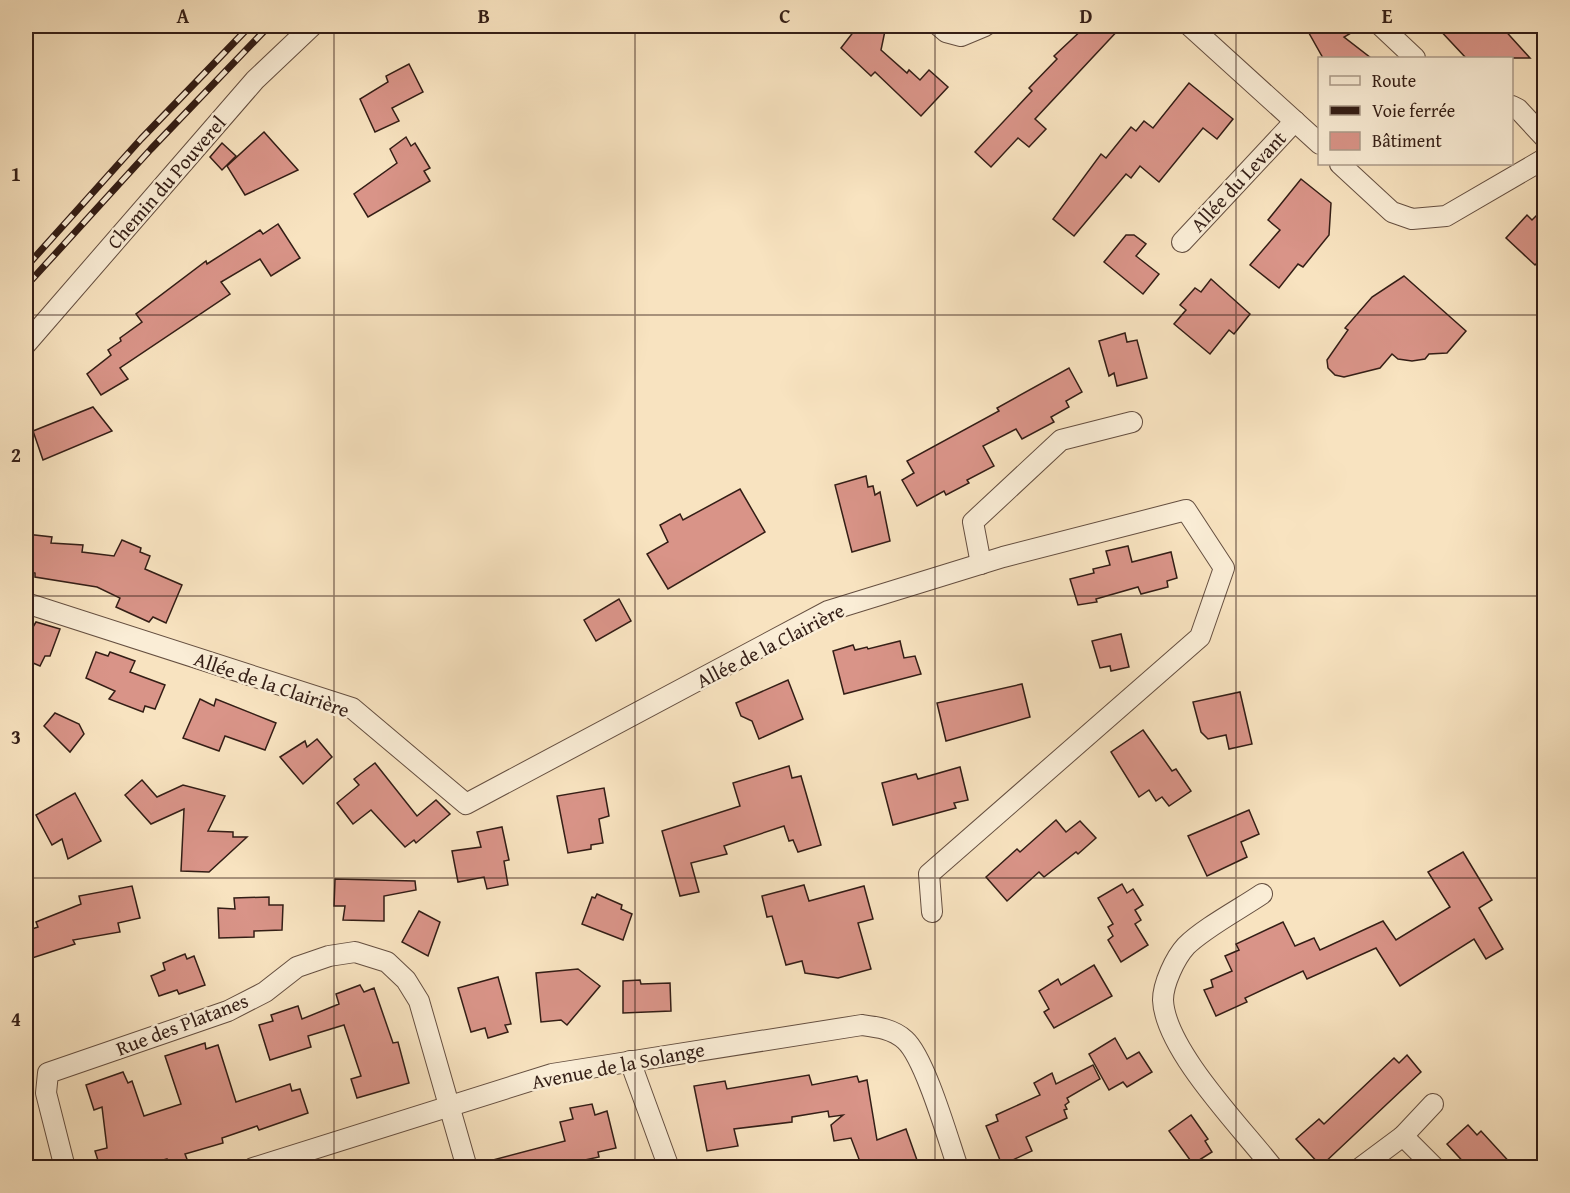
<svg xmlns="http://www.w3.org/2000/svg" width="1570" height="1193" font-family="'Gentium Book Plus',serif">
	<rect width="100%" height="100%" fill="#f8e3c0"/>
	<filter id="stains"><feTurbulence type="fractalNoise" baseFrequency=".00333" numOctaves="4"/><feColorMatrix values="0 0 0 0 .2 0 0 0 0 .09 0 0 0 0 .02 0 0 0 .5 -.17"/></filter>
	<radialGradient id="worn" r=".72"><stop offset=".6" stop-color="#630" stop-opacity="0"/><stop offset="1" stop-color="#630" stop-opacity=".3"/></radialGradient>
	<g fill="#d99488" stroke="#341e16" stroke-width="1.5">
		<polygon points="858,26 886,26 881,50 907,73 909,70 920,80 929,70 948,87 921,116 875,72 871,76 841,48"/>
		<polygon points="1086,26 1122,26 1035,119 1046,129 1029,147 1018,138 991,167 975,152 1032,91 1029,88 1057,59 1054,56"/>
		<polygon points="1305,26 1363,26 1344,37 1371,58 1323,58"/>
		<polygon points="1436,26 1501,26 1530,58 1466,58"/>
		<polygon points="409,64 423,92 392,108 399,121 375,132 360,99 388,82 386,76"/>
		<polygon points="1189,83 1233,119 1217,139 1203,128 1159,182 1140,166 1131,178 1126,174 1074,236 1053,219 1101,154 1106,158 1131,127 1136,131 1144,121 1153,128"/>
		<polygon points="264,132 298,170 245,195 227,166"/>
		<polygon points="406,137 411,146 415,143 430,168 424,171 430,181 368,217 354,194 397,163 390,149"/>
		<polygon points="222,143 236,156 222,170 210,157"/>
		<polygon points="1301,179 1331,203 1329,235 1303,267 1298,264 1279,288 1250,265 1280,230 1268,220"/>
		<polygon points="1545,207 1545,255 1535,265 1506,238 1527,215 1532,220"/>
		<polygon points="278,224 300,258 271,276 260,259 221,282 230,294 120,368 128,379 101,395 87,374 111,355 108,350 121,341 120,338 142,322 136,314 206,261 207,264 260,230 263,234"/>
		<polygon points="1126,235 1134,235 1146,244 1136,256 1159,274 1143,294 1104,262"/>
		<polygon points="1404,276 1466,331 1447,353 1429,354 1425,359 1412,361 1398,359 1392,354 1380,368 1344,377 1335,375 1328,368 1327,360 1348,330 1345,328 1372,297"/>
		<polygon points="1211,279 1250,314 1234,334 1229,330 1210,354 1174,324 1186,310 1180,305 1195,288 1201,292"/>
		<polygon points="1125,333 1127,342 1137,340 1147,378 1117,386 1114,373 1109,376 1099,341"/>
		<polygon points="1069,368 1082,392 1066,401 1069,407 1051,417 1054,422 1022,439 1016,429 983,446 994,466 967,480 969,483 946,495 944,491 917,506 902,480 914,473 907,461 999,411 997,408"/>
		<polygon points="93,407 112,431 43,460 33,431"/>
		<polygon points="866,476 868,487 873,486 875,495 880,492 890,541 852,552 835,485"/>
		<polygon points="740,489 765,532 668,589 647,554 668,542 660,525 680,514 683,520"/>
		<polygon points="26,534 52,537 51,543 83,545 82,552 114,556 122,540 141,548 140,552 150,556 145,569 182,585 166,623 153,617 149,622 116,607 120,598 97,587 35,577 35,573 26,571"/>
		<polygon points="1128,546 1132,562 1171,552 1177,578 1167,581 1168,587 1141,594 1138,587 1096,599 1097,602 1078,605 1070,579 1094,573 1093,569 1110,565 1106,551"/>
		<polygon points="619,599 631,621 596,641 584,620"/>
		<polygon points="26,615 33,627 36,622 60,629 50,656 45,656 40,666 26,660"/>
		<polygon points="1121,634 1129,667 1111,671 1110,666 1100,668 1092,641"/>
		<polygon points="900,641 904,658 915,656 921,674 844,694 833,651 853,645 855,650 867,647 868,649"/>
		<polygon points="96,652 108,656 110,652 135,661 130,672 165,685 155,709 145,706 143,712 109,699 115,691 86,678"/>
		<polygon points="788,680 803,719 759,739 752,721 741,716 736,703"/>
		<polygon points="1022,684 1030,717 946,741 937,703"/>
		<polygon points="1240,692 1252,744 1229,749 1226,735 1208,739 1201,732 1193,702"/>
		<polygon points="200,699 214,706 216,699 276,723 265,750 225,736 219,751 183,738"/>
		<polygon points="55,713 79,724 84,734 70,752 44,726"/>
		<polygon points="1143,730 1172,771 1176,769 1191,791 1169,806 1162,797 1156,801 1149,790 1139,797 1111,752"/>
		<polygon points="317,739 332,757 303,784 280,757 305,741 307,747"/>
		<polygon points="375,763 417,816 436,800 450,814 416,843 414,840 405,847 371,810 353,824 337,803 359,785 354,779"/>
		<polygon points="789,766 792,778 801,776 821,845 798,852 793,840 789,841 784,826 724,846 727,854 691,863 699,892 680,896 662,831 740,806 733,783"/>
		<polygon points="960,767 968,800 954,803 956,808 893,825 882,783 916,774 918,779"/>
		<polygon points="142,780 157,797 183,785 225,796 208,831 233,832 233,837 247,837 209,872 181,871 184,809 151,824 125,795"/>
		<polygon points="604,788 609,816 599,819 603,843 591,845 591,849 568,853 557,796"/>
		<polygon points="75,793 101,841 68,859 62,839 52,845 36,815"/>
		<polygon points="1249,810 1259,834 1241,842 1247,857 1207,876 1188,836"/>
		<polygon points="1056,820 1066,832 1080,821 1096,838 1078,854 1076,852 1044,877 1039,872 1007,901 986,877 1017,849 1020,852"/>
		<polygon points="502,827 509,860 504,861 508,885 487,889 484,877 458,882 452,851 481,847 477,832"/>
		<polygon points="1463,852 1492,900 1479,908 1503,949 1486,959 1474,939 1400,986 1376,948 1307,979 1303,971 1245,998 1247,1002 1216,1016 1204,990 1213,987 1211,980 1232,971 1225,956 1239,950 1236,944 1283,922 1295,946 1314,938 1320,950 1383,921 1396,940 1450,907 1428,872"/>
		<polygon points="335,879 415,881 416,890 384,896 384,921 343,920 345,906 334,906"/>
		<polygon points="1122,884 1127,893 1133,889 1143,905 1135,910 1141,920 1135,924 1148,945 1121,962 1108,940 1113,936 1108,927 1113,924 1098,898"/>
		<polygon points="804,885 809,901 864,886 873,919 858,923 871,969 838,978 805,973 802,961 786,965 772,916 767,917 762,896"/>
		<polygon points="132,886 140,918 118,923 120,932 73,940 75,944 26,960 26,931 38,927 36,922 81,904 79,896"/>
		<polygon points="597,894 622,905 621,909 632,914 623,940 582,924 592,897 595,898"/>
		<polygon points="269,897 269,905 283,905 282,930 254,931 254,937 219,938 218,908 235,909 234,898"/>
		<polygon points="419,911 440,922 428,956 402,942"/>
		<polygon points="185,954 187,959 194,956 205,985 179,994 177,990 159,996 151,976 165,970 163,963"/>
		<polygon points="1094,965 1112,996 1054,1028 1044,1012 1049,1009 1039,991 1058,979 1061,985"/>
		<polygon points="578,969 600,986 567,1025 561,1020 541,1022 536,973"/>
		<polygon points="498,977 511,1024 505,1025 508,1032 488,1038 485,1028 471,1032 458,988"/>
		<polygon points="640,980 641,984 670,983 671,1011 623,1013 623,981"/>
		<polygon points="360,985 364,992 374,988 393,1043 398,1042 409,1083 357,1098 351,1079 361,1076 344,1025 308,1036 311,1047 270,1060 259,1025 273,1021 271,1015 298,1006 302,1019 339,1004 336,994"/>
		<polygon points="1115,1038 1127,1059 1139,1052 1152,1072 1127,1087 1123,1082 1109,1090 1089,1054"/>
		<polygon points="205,1043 206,1049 218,1045 236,1102 290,1084 292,1091 300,1089 308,1113 259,1130 257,1126 222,1138 223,1143 185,1154 190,1167 169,1167 167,1159 138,1167 100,1167 95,1151 107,1148 102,1107 94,1110 86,1085 123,1072 128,1083 132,1081 144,1116 181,1104 165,1056"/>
		<polygon points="1407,1055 1421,1072 1321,1166 1296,1139 1319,1119 1324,1124 1394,1058 1399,1063"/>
		<polygon points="1093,1065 1100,1079 1067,1098 1069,1102 1065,1105 1067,1109 1064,1110 1067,1118 1026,1137 1032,1151 1002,1165 986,1126 998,1121 996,1115 1040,1095 1034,1083 1052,1073 1056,1084"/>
		<polygon points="809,1075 812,1085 857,1076 859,1082 867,1080 877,1140 906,1129 918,1163 905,1167 862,1167 851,1138 834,1141 831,1125 843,1115 829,1117 828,1111 792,1117 792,1122 734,1129 738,1146 707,1151 694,1086 725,1081 727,1089"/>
		<polygon points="592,1104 595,1115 607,1111 616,1148 598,1152 599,1157 552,1167 490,1167 489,1161 565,1141 560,1122 573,1119 570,1108"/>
		<polygon points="1191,1115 1208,1139 1205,1141 1212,1152 1193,1164 1169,1131"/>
		<polygon points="1468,1125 1477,1135 1481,1131 1514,1167 1468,1167 1447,1144"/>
	</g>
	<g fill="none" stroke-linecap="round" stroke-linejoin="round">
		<defs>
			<g id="street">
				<polyline points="939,26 946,32 961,36 985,26"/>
				<polyline points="1190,26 1320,144"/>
				<polyline points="1381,26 1415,58"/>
				<polyline points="1512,106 1518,109 1544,137"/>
				<polyline points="1340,164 1392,212 1412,219 1446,216 1544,159"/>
				<polyline points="1182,242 1295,121"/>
				<polyline points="26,344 255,80 312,26"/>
				<polyline points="981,564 973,522 1061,440 1132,422"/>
				<polyline points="26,603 352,708 466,804 828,611 1003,557 1186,510 1224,568 1200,637 929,874 932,912"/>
				<path d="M1262,894c-22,15 -58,34 -76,52 -11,12 -23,38 -23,54 2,50 79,128 110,168"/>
				<polyline points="630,1061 669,1168"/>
				<polyline points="1403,1136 1435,1168"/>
				<polyline points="65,1168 46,1093 48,1073 228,1011 265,992 297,967 329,956 355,952 387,962 406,980 419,1001 467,1168"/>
				<path d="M253,1168l299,-94 310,-49c15,2 31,4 43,15 20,18 43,99 53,128"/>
				<polyline points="1360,1168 1403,1136 1433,1104"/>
			</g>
		</defs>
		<use href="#street" stroke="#654f40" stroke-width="22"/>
		<use href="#street" stroke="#faedd6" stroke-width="20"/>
		<defs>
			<g id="rail">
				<polyline points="26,267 141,139 250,26"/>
				<polyline points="26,286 151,149 269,26"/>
			</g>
		</defs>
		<use href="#rail" stroke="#341e16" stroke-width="7"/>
		<use href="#rail" stroke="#faedd6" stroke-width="4.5" stroke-dasharray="14" stroke-linecap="butt"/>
	</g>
	<path fill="none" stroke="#341e16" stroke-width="1.5" stroke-opacity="0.55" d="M334,26v1142M635,26v1142M935,26v1142M1236,26v1142M26,315h1518M26,596h1518M26,878h1518"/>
	<g text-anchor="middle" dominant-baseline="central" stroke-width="5" stroke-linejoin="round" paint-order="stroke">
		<g font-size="20" fill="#341e16" stroke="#faedd6">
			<text transform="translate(1238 181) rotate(-47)">Allée du Levant</text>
			<text transform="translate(166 182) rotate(-49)">Chemin du Pouverel</text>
			<text transform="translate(770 645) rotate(-27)">Allée de la Clairière</text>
			<text transform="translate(272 684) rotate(19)">Allée de la Clairière</text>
			<text transform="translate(182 1024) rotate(-21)">Rue des Platanes</text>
			<text transform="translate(618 1065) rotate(-11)">Avenue de la Solange</text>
		</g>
	</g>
	<rect width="1570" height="1193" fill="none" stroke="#f8e3c0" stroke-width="66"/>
	<rect x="1318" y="57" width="195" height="108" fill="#faedd6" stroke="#ab9a89" stroke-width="1.5"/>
	<rect x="1330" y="76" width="30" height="9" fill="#faedd6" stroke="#ab9a89" stroke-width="1.5"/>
	<text x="1372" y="87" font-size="18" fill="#341e16">Route</text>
	<rect x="1330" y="106" width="30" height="9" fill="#341e16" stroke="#ab9a89" stroke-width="1.5"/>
	<text x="1372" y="117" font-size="18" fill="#341e16">Voie ferrée</text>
	<rect x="1330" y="132" width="30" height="18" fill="#d99488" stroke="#ab9a89" stroke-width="1.5"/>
	<text x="1372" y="147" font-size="18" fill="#341e16">Bâtiment</text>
	<rect x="33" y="33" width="1504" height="1127" fill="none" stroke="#341e16" stroke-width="2"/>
	<g font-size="20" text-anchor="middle" font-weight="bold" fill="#341e16">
		<text x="183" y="23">A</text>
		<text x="484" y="23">B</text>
		<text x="785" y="23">C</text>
		<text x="1086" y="23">D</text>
		<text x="1387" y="23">E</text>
		<text x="16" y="181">1</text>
		<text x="16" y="462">2</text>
		<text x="16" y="744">3</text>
		<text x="16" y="1026">4</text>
	</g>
	<rect width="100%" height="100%" filter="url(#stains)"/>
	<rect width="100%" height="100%" fill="url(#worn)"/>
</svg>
